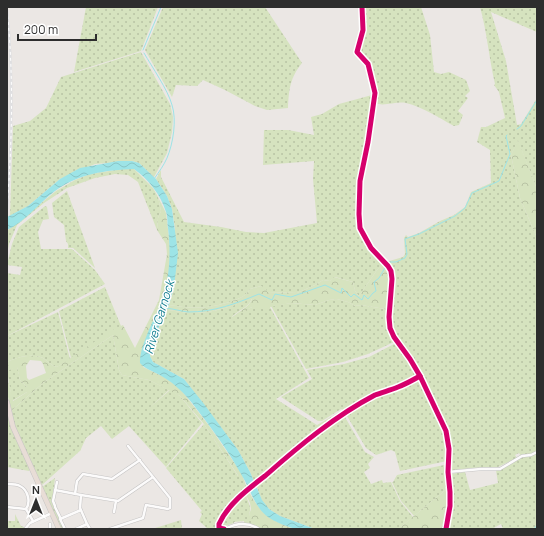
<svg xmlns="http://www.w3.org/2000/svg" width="544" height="536" font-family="Manrope,sans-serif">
	<defs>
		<pattern id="grass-dots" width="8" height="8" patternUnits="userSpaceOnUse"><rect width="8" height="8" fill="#d6e3bf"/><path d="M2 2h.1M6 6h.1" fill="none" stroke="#b8c3a4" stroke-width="1.8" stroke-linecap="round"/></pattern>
		<pattern id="forest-crowns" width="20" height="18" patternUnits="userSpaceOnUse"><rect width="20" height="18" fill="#d6e3bf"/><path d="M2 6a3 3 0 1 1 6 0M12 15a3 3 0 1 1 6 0" fill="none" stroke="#b8c3a4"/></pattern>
		<pattern id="water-waves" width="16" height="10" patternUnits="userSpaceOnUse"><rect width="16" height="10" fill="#9de4e7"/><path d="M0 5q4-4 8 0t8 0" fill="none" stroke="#88c4c6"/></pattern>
	</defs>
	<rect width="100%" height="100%" fill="#ebe7e4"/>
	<g fill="url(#grass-dots)">
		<polygon points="86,7 158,7 141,51 74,72"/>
		<path d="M163,7h102l37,56c-12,15 -13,26 -14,45l-21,2 -12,-4 -30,-16 -22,-10 -6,6 -21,-1 -4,12 -27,-47z"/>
		<path d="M364,7h57l9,28 4,37 7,2 8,-2 17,8 4,11 -5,5 3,2 -10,13 5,4 -4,10 -5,1c-15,-8 -31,-19 -48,-23 -10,-2 -22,4 -31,0l1,-10 -1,-10 -6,-21 -9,-9 -1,-4 6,-19z"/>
		<path d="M480,7h57v25l-46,-20 15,49 11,64 4,-1 16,-26v91l-19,-48 -7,14 9,43 17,40v213l-7,3 -9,2 -2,-3 -4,2 2,3 -19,9 -27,1 -21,3 1,-24 -3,-17 -35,-70 -20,-30 -3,-16 3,-40 -1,-5 -6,-7 17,-5 2,-3 -1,-16 2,-3 2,2 11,-4 21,-12 14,-6 11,-8 6,-15 20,-9 -1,-33 -13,-8 4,-15h5l19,-9 -6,-26 -5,-7 1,-1c-6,-26 -8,-52 -15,-77z"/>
		<polygon points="141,52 170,104 173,117 172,132 167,153 154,177 139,163 132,161 95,164 60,179 28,206 10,216 13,126 30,121 46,108 61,77"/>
		<path d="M372,95l-5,32 -1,16 -8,37 -2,45 6,13 8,14 13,13 -6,5 -18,26 -4,-5 -2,-9 -18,-5 -5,4 -7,-1 -8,5 -18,8 -30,-1 -6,-6 -11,3c-5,8 -10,9 -18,12 -23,8 -39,8 -63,4l5,-18 1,-59 -3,-19 -5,-13 -11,-17 5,-9v7l23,45 37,5 25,5 18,1 53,-10 -4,-44 1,-18 -51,4 1,-35h24l26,5 -3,-18 11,-3 17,-10z"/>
		<polygon points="122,169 134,169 153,188 158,197 161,211 158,218 157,230 138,182 128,175 115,174 95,178 67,188 44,203 17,225 9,244 7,254 7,235 8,230 56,191 75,180 90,174"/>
		<polygon points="67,191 95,268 73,248 68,248 68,244 66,241 64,225 54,217 52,203"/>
		<polygon points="45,206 47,207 49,219 43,220 38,232 41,249 72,249 95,270 105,284 7,336 7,273 20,275 22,267 7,265 12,244 19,227"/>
		<polygon points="105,287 121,326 71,358 59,311"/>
		<path d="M252,298c-3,10 -14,12 -20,19l20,-10h18l39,71 -33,21 41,26 26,-15 -2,-1 -19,12h-4l-37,-24 31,-18 -5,-9 37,-6 25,-7 27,-14 13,17 11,19 25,52 3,16 -1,14 -47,10 -5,-19 -4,-2 -15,5 -10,-7 -19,-32 -2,1 20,35 9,5 -6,7 2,4 -6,4 7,12 11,-4 1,3 8,-1 9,19 13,16 -15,12h-83l-35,-13 -11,-7 -7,-8 -6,-16 13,-12 -3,-2 -12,11 -4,-10 -12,-22 -54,-71 -31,-17 -3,-6v-3l15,-43c8,0 15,2 22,3 24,1 44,-6 65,-15z"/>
		<polygon points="337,299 348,302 355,306 361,305 385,309 385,326 394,342 368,354 343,362 306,369 271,306 291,303 315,305 329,300"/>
		<path d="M58,312l12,47 -13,8c-7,-2 -9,-6 -14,-9 -11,-5 -26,-1 -36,4v-26z"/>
		<polygon points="113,335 119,370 122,375 149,380 169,390 148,409 170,390 180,396 202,423 166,467 129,426 112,439 101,426 86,438 81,449 81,450 42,485 15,427 11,411 43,383"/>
		<polygon points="17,366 20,380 27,387 27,392 12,401 7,371"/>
		<polygon points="7,412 12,430 30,468 29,471 7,467"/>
		<path d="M204,424l34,52 4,-2 5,15 -19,18 3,2 15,-14c2,8 6,11 3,20l15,14 -20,-6v-2l-10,1v1l-6,2 -6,4h-14l-9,-8 3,-7 -2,-2 2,-1 -36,-43z"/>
		<polygon points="537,453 537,529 503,529 501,524 492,529 447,529 450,474 465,472 470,490 498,483 496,470 500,470 522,457 531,456"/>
		<polygon points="444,465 446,466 446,474 448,488 414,516 401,501 392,482 393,482 397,475"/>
		<polygon points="55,478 52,503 64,529 61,529 42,487"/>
		<polygon points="15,514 21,526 24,527 24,529 8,529 8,521 15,521"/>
		<polygon points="181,520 182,529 152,529"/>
	</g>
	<g fill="url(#forest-crowns)" fill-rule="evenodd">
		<polygon points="518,140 537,189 537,238 520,198 511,155"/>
		<path d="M158,197l8,16 5,41 -4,31 -24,82 19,9 16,10 32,41 32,47 -3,3 -35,-53 -24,-28 -31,-16 -27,-5 -3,-5 -6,-35 -70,48 -32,28 -4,-19v-16l6,25 14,-9v-5l-7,-7 -3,-13 -10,4v-9c10,-5 25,-9 36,-4 5,3 7,7 14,9l55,-37 11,-5 12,23 24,-48 8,-46 -1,-10 -9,-14 1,-12 3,-7zM30,360l11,1 2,3 3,9 -17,7 -2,-2 -1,-12z"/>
		<path d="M384,264l5,6 1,13 -3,26v14l7,19 -9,-16v-17l-24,-4 -6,1 -7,-4 -11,-3 -8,1 -14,5 -24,-2 -21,4h-18l-20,11c6,-7 17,-10 20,-19 -21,8 -42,15 -65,14 -7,-1 -14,-3 -22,-3l4,-5c24,4 40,4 63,-4 8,-3 13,-4 18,-12l11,-3 5,2 1,4 30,1 18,-8 8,-5 7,1 4,-4 19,5 2,9 4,5 18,-26z"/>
		<polygon points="448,488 448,505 444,529 398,529"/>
		<path d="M249,492c12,22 23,29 46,37h-31l-12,-7 -3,-7 2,-6 -1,-6 -4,-8z"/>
	</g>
	<path fill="url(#water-waves)" d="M118,161h14l7,2 17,16 11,17 5,13 6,44 -4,34 -5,18 -4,5 -15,43v3l3,6 31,17 20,25 34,46 12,22 12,28 7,9 11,7 35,13c-6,0 -13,1 -19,0 -6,-1 -23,-8 -28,-12 -14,-10 -18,-29 -27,-43 -14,-25 -31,-48 -49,-71 -8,-10 -17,-19 -29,-26 -7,-5 -17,-7 -23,-14 -1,-16 15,-45 21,-60 9,-26 10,-49 7,-75 -1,-5 0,-11 -2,-16 -5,-17 -18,-33 -32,-43 -28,1 -56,5 -79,22 -16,12 -30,31 -48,39v-13l21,-11 32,-27 20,-11z"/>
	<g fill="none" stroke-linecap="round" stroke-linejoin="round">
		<g stroke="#9de4e7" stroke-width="1">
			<polyline points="143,50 161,7"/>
			<path d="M144,53c8,14 24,37 28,52 5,15 1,39 -5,53 -3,7 -8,14 -13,21"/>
			<polyline points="517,129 521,126 537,100"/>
			<polyline points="388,263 389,262 396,262 405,258 407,254 405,239 419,234 455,216 465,208 472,193 499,181 510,154 506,136 507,135"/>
			<path d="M166,308c8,1 14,3 22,4 26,0 47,-8 71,-18l13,6 3,-6 16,3 34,-12 16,8 1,-5 9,9 3,-3 8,6 2,-5 4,4 5,-6 3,-2 -2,-9 5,-4 7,-12"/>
			<polyline points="534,529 537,525"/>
		</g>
		<defs>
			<g id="minor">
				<polyline points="448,472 481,469 500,469 522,456 531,455 537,452"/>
				<path d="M7,484c4,0 10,0 13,2 8,4 11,16 6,23l7,12"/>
				<polyline points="55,490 81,495 80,508 87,524 76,529"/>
				<polyline points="75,494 77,481 83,474 112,479 140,460"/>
				<polyline points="81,495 118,501 153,477"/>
				<polyline points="55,506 53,501 57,482"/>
				<polyline points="7,507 26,509"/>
				<polyline points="55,507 61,519"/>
				<polyline points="114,512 116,501"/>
				<polyline points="87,524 90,529"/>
				<polyline points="25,529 30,523 52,513"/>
				<polyline points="50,529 50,524"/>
				<polyline points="65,529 60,519 81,510"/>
				<polyline points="110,529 143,518 146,505 168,509 170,508 170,498 128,446"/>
				<path d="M225,529c11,-6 23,-7 34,0"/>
			</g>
			<polyline id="tertiary" points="362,7 363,30 357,52 368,64 375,93 368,142 360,181 359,214 360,228 371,248 388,266 391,271 392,279 389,317 390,328 394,337 410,359 420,376 446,431 449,449 448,472 450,492 450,506 446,529"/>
			<polyline id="trunk" points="7,402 13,427 59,529"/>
		</defs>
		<use href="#minor" stroke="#c5c4c4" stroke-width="3.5"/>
		<use href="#tertiary" stroke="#c5c4c4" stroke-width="4.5"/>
		<use href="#trunk" stroke="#c6c4c3" stroke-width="5.5"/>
		<use href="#minor" stroke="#fcfbfb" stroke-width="2.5"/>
		<use href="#tertiary" stroke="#fcfbfb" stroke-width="3.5"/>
		<use href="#trunk" stroke="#e8ddd6" stroke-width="4.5"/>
		<defs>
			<path id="rail" d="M7,10c7,66 5,133 0,199"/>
		</defs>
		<use href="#rail" stroke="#dfdfe1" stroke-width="2.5"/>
		<use href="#rail" stroke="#fff" stroke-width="1" stroke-dasharray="3" stroke-linecap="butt"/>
		<defs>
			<g id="cycleway">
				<polyline points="362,7 363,30 357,52 368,64 375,93 368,142 360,181 359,214 360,228 371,248 388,266 391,271 392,279 389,317 390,328 394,337 410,359 420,376 446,431 449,449 448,472 450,492 450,506 446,529"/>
				<path d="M224,529l-5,-1v-4c9,-20 29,-35 46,-48 34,-30 70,-60 110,-81 8,-3 16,-5 23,-8 8,-3 15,-7 22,-11"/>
			</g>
		</defs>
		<use href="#cycleway" stroke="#fff" stroke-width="8"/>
		<use href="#cycleway" stroke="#d6006c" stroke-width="5"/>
	</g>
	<g text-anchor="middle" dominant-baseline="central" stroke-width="3" stroke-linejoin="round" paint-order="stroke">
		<g font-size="12" font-style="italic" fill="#168092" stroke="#fff">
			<text transform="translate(159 317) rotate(-73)">River Garnock</text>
		</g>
	</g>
	<rect width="544" height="536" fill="none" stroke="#2d2d2d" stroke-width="16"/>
	<g transform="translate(36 500)" stroke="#ffffff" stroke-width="3" paint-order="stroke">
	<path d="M0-3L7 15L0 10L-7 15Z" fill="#2d2d2d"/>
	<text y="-6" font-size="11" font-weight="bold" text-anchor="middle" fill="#2d2d2d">N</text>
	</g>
	<path d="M18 34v6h78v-6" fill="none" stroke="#2d2d2d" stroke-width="2"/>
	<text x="24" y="34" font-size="12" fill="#2d2d2d" stroke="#ffffff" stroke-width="3" paint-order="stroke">200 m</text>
</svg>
